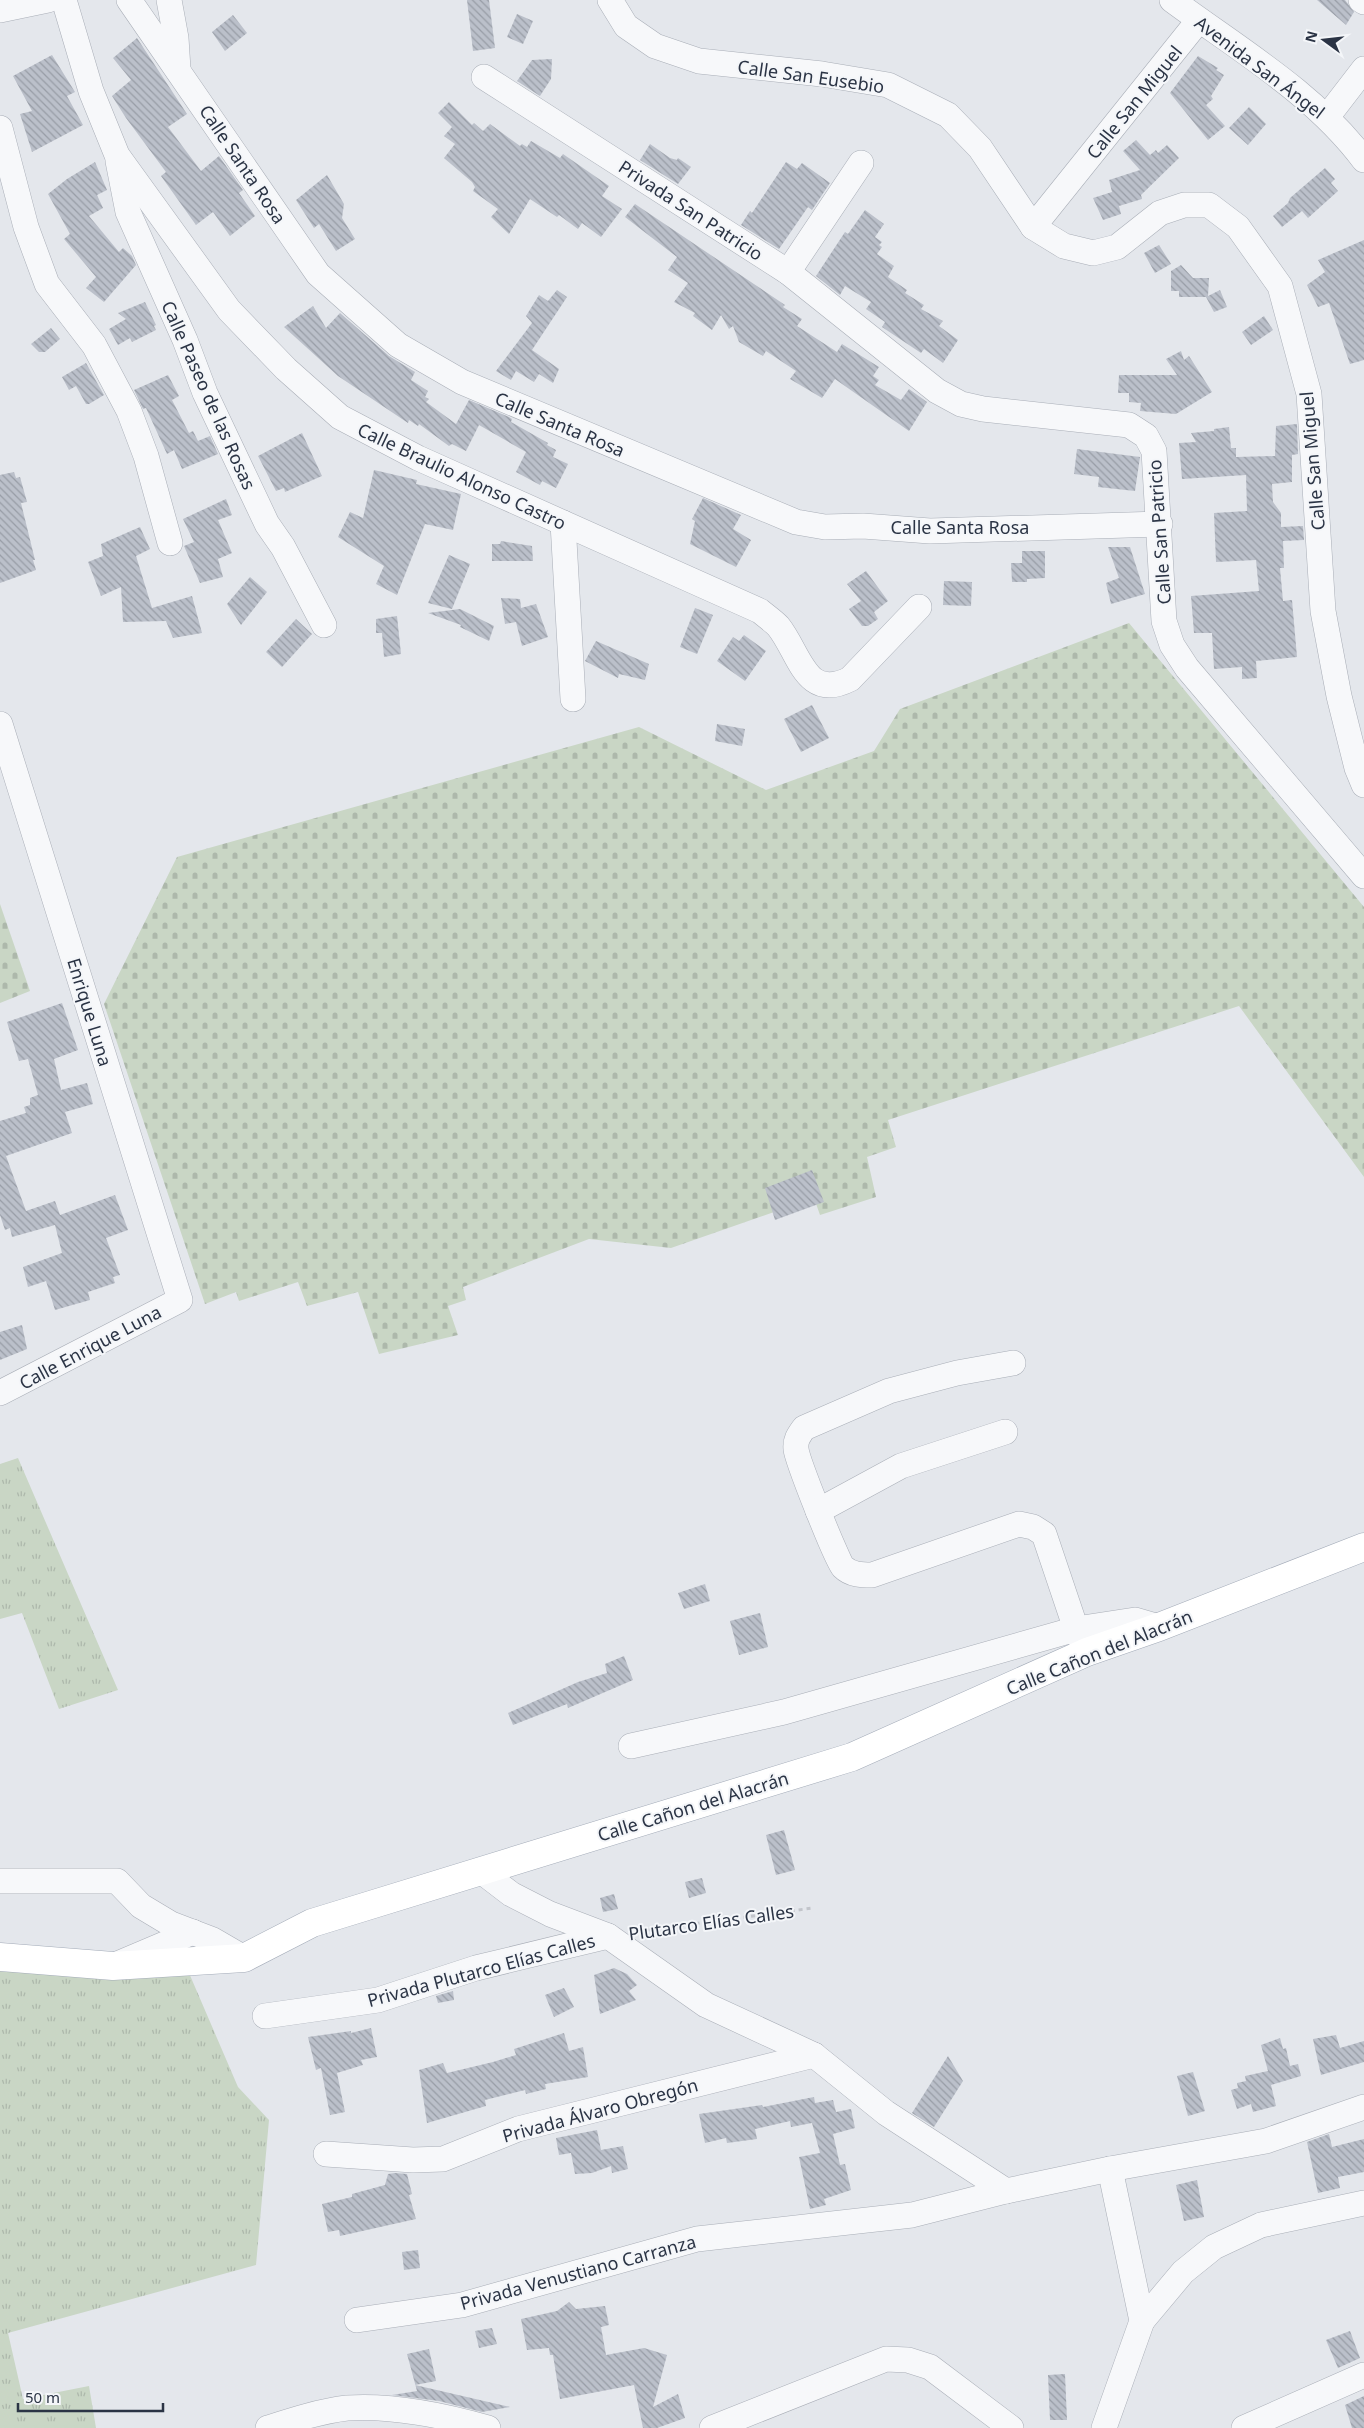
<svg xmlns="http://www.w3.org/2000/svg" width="1364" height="2428" font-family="'Noto Sans',sans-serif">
	<defs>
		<pattern id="grass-tufts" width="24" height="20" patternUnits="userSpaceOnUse" patternTransform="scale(1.25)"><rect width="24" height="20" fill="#c9d6c5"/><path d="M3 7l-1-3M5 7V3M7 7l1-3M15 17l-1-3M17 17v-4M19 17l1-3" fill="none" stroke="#adb8ab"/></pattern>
		<pattern id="cemetery-stones" width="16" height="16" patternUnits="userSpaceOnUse" patternTransform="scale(1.25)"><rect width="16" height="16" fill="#c9d6c5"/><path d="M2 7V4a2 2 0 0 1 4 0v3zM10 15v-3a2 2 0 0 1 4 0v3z" fill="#adb8ab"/></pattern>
		<pattern id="building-back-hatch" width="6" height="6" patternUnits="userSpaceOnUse" patternTransform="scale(1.25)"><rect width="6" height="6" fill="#bbc0ca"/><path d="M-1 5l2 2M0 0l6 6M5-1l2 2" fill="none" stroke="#989da6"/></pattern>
	</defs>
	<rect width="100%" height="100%" fill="#e4e7ec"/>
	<g fill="url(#grass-tufts)">
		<polygon points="18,1458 118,1690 59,1709 22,1613 0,1619 0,1464"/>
		<polygon points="0,1957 189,1973 238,2087 269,2120 256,2265 8,2333 23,2399 89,2386 96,2428 0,2428"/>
	</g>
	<g fill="url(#cemetery-stones)">
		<polygon points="1129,623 1364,907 1364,1177 1239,1006 888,1120 896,1147 867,1157 876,1197 820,1215 814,1198 671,1248 589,1239 463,1287 466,1300 448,1306 458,1335 379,1354 358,1292 307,1306 298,1282 239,1301 236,1292 205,1304 104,1004 177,857 639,727 766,790 874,751 900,709"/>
		<polygon points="0,904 30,991 0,1003"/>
	</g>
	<g fill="url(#building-back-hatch)">
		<polygon points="467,0 489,0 495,48 473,51"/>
		<polygon points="1317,0 1345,0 1354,12 1346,25"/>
		<polygon points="517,14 533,21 523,44 507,37"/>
		<polygon points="233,15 247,33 225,51 212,32"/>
		<polygon points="137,38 187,114 168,127 201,171 219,156 243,190 239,193 255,216 230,236 213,212 196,225 161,176 166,172 126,118 112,96 131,80 113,58"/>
		<polygon points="52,55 75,92 67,96 83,125 32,152 20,114 32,111 13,76"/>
		<polygon points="1198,56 1218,68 1216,70 1224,75 1211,96 1213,99 1206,105 1225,126 1208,140 1170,93"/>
		<polygon points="552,59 551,79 540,96 517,81 532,60"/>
		<polygon points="449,102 472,125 474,123 483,131 490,124 520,146 522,144 527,147 531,141 560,158 563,154 609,186 602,196 622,209 601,237 582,223 578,229 559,215 557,217 530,199 509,234 491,217 498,209 473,191 475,187 472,182 444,158 455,144 444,136 452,127 438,113"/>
		<polygon points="1249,107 1266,124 1248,145 1229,128"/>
		<polygon points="1136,140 1150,155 1156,150 1158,153 1167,145 1179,158 1141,195 1142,199 1119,206 1121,214 1103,220 1093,198 1112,192 1109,180 1140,170 1123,151"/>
		<polygon points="650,144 670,158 677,160 678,158 691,167 678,184 640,160"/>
		<polygon points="95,162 107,190 97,195 103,208 89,216 119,252 123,248 132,256 136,265 104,302 86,288 96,277 64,239 70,234 48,194 67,179"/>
		<polygon points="786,162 797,169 802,163 830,183 812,210 808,207 779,249 741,225 750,211 752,213"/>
		<polygon points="1325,168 1335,179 1331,183 1338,191 1308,218 1302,211 1282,227 1273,216 1288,203 1290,198"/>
		<polygon points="327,175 344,204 342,218 355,239 336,251 319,224 314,228 296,200"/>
		<polygon points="635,204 785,305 783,307 802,319 797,326 837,352 842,344 879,367 873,376 879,380 875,385 901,400 909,389 927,402 909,431 835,379 822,398 790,379 796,371 766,351 763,356 739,342 733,326 729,329 721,315 712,330 693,316 695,313 674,302 688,283 668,270 677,257 625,217"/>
		<polygon points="865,210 884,224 875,237 882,242 879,245 882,247 877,254 894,266 888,277 907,290 905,293 924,305 921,309 943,321 939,326 958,340 943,363 924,349 921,353 882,327 885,322 866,309 871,302 845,286 840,295 816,276 845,232 848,234"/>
		<polygon points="1364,240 1364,360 1350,364 1329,303 1318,307 1307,285 1325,272 1318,260"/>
		<polygon points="1159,245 1171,264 1155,273 1144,253"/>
		<polygon points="1181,265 1193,278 1209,278 1208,296 1220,290 1227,307 1214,312 1206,297 1179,297 1179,291 1171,291 1171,271"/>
		<polygon points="557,290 567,297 532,350 559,369 553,383 539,374 534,382 516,371 511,380 496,371 532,323 526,316 539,295 548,301"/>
		<polygon points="145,302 156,325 154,326 156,330 132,342 130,338 118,345 109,329 126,319 118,313"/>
		<polygon points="313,306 326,328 340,313 389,356 415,372 411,380 428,391 425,397 429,399 426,402 456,424 469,400 509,417 512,419 511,422 548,443 547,445 556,450 553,457 568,464 556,488 542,481 540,485 516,472 526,452 479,425 466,451 452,444 449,446 419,424 418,426 409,420 408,423 338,376 284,327"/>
		<polygon points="1264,316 1273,330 1251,345 1242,332"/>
		<polygon points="51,328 60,339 45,352 39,352 31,344"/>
		<polygon points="1181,351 1184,360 1189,356 1212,392 1176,414 1140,411 1141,403 1129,402 1129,393 1118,393 1119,375 1177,375 1166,359"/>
		<polygon points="86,363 104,395 89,404 86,404 76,386 69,390 62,377"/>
		<polygon points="168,375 179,396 172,400 189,433 193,431 198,441 210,436 218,454 182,469 174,450 167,454 146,408 143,409 134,390"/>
		<polygon points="1297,424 1298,454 1292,455 1292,482 1272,484 1273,502 1281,513 1281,527 1303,526 1304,540 1283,541 1284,568 1280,568 1283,601 1292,600 1297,657 1256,661 1257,678 1242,679 1242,667 1214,669 1212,633 1194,633 1191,596 1259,591 1256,560 1216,562 1214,513 1247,511 1246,475 1182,479 1179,443 1196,442 1191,433 1214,431 1214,429 1229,427 1231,448 1236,448 1236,457 1275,456 1276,426"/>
		<polygon points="302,433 322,476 285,492 284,488 276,491 258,456"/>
		<polygon points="1077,449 1140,457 1135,491 1098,487 1099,477 1074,474"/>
		<polygon points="374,470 417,480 416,484 461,494 453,530 425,524 397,595 376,584 384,566 338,537 350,512 363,518"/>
		<polygon points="14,472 16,478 20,477 27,502 21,503 35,560 33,560 36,570 0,583 0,475"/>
		<polygon points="703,498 741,515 733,529 751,540 736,567 690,544 695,521 692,519"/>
		<polygon points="226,499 232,515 218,520 232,553 218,559 223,577 200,583 184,546 194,542 183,519"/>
		<polygon points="140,527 150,549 136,556 152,608 192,596 202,633 173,638 166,621 123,622 121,587 101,596 88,562 103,556 101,544"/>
		<polygon points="501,541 532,546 533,561 492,561 492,544 500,544"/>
		<polygon points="1108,547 1130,547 1145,594 1111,604 1106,583 1119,578"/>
		<polygon points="1022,551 1045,551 1045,578 1027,579 1027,582 1012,582 1011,563 1022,563"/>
		<polygon points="449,555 470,564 452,609 428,603"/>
		<polygon points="866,571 888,601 874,612 878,619 868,626 862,626 849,609 861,601 847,584"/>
		<polygon points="250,577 267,592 241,625 227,604"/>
		<polygon points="944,581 972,582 971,606 943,605"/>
		<polygon points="501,598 520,599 521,608 536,604 548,637 522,646 516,622 505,624"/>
		<polygon points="695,608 713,615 697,654 680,647"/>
		<polygon points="460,609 494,626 489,641 460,627 461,625 428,613"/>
		<polygon points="397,616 401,654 384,657 382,633 376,633 376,619"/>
		<polygon points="296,619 312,634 282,667 266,652"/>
		<polygon points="744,635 766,651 745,681 717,661 733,637 739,641"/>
		<polygon points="596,641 649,664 645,680 619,674 618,678 585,661"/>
		<polygon points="812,705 829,738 801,752 784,719"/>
		<polygon points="717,724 745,729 742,746 715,741"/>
		<polygon points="62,1003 78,1050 54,1059 61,1090 87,1083 93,1104 65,1112 72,1133 6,1156 26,1211 55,1201 60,1215 115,1195 128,1230 106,1238 120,1275 113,1277 115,1283 88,1292 90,1300 55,1310 46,1281 28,1287 23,1267 62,1253 55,1225 12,1237 10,1228 5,1230 0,1215 0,1121 26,1113 24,1107 30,1105 30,1098 38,1095 28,1059 19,1061 7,1022"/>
		<polygon points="812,1170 824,1202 775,1220 765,1188"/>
		<polygon points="22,1325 27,1349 0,1360 0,1332"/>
		<polygon points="705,1584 710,1601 684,1609 678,1593"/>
		<polygon points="760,1613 768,1647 739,1655 730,1621"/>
		<polygon points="624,1656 633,1680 568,1708 567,1704 513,1725 508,1713 578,1682 607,1673 605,1664"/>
		<polygon points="784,1830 795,1870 776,1875 766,1835"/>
		<polygon points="702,1878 706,1893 689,1898 685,1882"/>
		<polygon points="614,1894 618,1909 603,1912 600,1898"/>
		<polygon points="614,1968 627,1974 637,1985 629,1991 636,2000 600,2014 594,1975"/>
		<polygon points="564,1988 574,2007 554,2017 545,1995"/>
		<polygon points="453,1991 454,2000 438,2003 436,1996"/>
		<polygon points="371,2028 377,2057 361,2060 363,2065 337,2073 345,2112 330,2115 321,2068 316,2070 308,2037 351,2031 351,2033"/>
		<polygon points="564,2033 569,2051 583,2047 588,2077 545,2084 546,2089 526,2094 525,2090 485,2100 486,2106 427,2123 419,2070 443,2063 447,2073 493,2062 516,2055 514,2049"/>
		<polygon points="1336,2035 1340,2048 1364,2041 1364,2062 1321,2075 1313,2039"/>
		<polygon points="1280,2038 1283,2049 1286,2048 1290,2066 1298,2064 1301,2076 1271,2085 1276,2106 1253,2112 1251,2104 1237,2109 1231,2090 1238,2088 1237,2083 1246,2081 1245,2076 1268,2071 1261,2045"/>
		<polygon points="948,2056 963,2081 934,2127 912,2113"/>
		<polygon points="1193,2072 1205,2111 1188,2116 1177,2076"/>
		<polygon points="814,2097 815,2103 833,2100 836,2112 851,2109 855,2128 833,2134 840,2165 845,2164 851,2190 824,2199 826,2205 810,2209 799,2157 820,2153 812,2123 791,2127 790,2121 755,2129 757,2139 727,2143 726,2138 705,2143 699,2114 762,2105 763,2107"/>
		<polygon points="597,2130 601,2150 623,2146 628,2169 612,2173 611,2166 592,2173 575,2174 571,2153 559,2155 556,2138"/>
		<polygon points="1329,2134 1332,2147 1364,2139 1364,2172 1338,2177 1340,2188 1318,2193 1307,2142"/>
		<polygon points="395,2173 407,2174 412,2194 409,2195 416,2219 340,2236 339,2230 328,2232 322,2204 352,2197 352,2194 385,2185 388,2174"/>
		<polygon points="1197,2180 1204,2217 1184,2221 1176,2185"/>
		<polygon points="418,2250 420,2268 404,2270 402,2252"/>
		<polygon points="569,2302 576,2309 605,2306 609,2325 601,2327 606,2355 644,2348 667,2355 653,2407 678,2394 685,2418 657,2428 643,2428 634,2385 560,2399 553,2355 550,2355 549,2348 527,2350 521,2319 557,2311"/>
		<polygon points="492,2328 497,2344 479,2348 475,2331"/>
		<polygon points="1350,2331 1360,2358 1338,2368 1326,2340"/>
		<polygon points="429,2349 436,2381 415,2385 510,2407 482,2412 439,2401 392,2395 417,2391 407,2354"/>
		<polygon points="1065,2374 1067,2420 1050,2420 1048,2375"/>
		<polygon points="1364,2396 1364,2428 1352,2428 1345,2405"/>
	</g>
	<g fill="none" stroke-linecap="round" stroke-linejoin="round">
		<defs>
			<g id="minor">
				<path d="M64,0l27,91 26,64 112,155 57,59 54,48 78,41 342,153c6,5 13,10 18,15 22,27 27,76 72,53l69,-72"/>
				<polyline points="129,0 318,274 398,345 462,382 796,522 825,527 863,526 930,531 1160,524"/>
				<polyline points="169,0 176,38 178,69"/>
				<polyline points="610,0 626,26 655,46 699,61 822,74 888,85 948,115 980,148 1033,227 1064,246 1093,253 1117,247 1160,213 1184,205 1209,205 1238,227 1280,286 1309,394 1323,611 1339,696 1357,768 1364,785"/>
				<path d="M1172,0c66,49 142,93 192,160"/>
				<polyline points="1361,0 1364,2"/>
				<polyline points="0,10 48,0"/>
				<polyline points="484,77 788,272 937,391 961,404 983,409 1129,425 1146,436 1154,451 1164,621 1172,645 1187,668 1364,876"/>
				<polyline points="1327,117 1364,69"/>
				<polyline points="0,128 26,227 47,284 94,345 129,411 146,456 170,543"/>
				<polyline points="118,161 128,212 185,340 205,393 267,524 283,547 324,625"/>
				<polyline points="1033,227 1199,20"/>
				<polyline points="788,272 861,163"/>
				<polyline points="563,523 573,699"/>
				<polyline points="0,724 180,1300 0,1393"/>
				<path d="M1013,1363l-56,10 -68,18 -85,37c-5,7 -9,12 -8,21 1,11 41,112 47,118 8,8 19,8 29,8l147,-51 14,3 11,7 32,95 11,23"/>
				<polyline points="818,1511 901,1466 1005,1432"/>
				<polyline points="631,1746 784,1712 1076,1629 1135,1620 1159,1627"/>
				<polyline points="481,1871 511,1894 550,1914 608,1936 706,2005 814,2055 886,2113 1006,2191"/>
				<polyline points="0,1881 117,1881 141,1906 171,1924 213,1940 244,1958"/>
				<polyline points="115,1965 193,1932"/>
				<polyline points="265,2016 378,2000 476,1968 608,1936"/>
				<polyline points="326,2154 413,2160 443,2159 518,2129 814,2055"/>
				<polyline points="357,2320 462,2305 697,2239 912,2215 1006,2191 1110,2169 1266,2141 1364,2107"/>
				<polyline points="1142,2321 1183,2272 1214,2247 1261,2225 1364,2203"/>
				<path d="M268,2428c25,-8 53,-17 79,-20 44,-3 99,8 141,20"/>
				<polyline points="712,2428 886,2359 908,2360 930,2367 1011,2428"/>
				<polyline points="1104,2428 1142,2321 1110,2169"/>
				<polyline points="1244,2428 1364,2375"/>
			</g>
			<polyline id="major" points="0,1957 113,1966 244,1958 312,1923 852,1757 1087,1652 1159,1627 1364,1547"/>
		</defs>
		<use href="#minor" stroke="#a9aeb7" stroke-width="26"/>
		<use href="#major" stroke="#a3abb8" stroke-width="29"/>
		<polyline stroke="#c2c5cb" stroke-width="3" stroke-dasharray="4 4" stroke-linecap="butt" points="640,1931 813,1908"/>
		<use href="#minor" stroke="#f7f8fa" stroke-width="25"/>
		<use href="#major" stroke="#fff" stroke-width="28"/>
	</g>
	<g text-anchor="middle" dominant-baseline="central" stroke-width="4" stroke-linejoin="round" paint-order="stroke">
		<g font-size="18" fill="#2b3445" stroke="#f4f6f9">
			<text transform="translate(1260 67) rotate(37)">Avenida San Ángel</text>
			<text transform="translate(811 76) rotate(8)">Calle San Eusebio</text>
			<text transform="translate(1134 102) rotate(-51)">Calle San Miguel</text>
			<text transform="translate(243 164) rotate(56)">Calle Santa Rosa</text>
			<text transform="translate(691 210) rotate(33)">Privada San Patricio</text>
			<text transform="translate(209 395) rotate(66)">Calle Paseo de las Rosas</text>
			<text transform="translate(560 424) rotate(23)">Calle Santa Rosa</text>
			<text transform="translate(1312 461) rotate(-95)">Calle San Miguel</text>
			<text transform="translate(462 476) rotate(25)">Calle Braulio Alonso Castro</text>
			<text x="960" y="527">Calle Santa Rosa</text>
			<text transform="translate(1159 532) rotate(-94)">Calle San Patricio</text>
			<text transform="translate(90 1012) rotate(73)">Enrique Luna</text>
			<text transform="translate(90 1347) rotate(-28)">Calle Enrique Luna</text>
			<text transform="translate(1099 1652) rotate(-22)">Calle Cañon del Alacrán</text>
			<text transform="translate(693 1806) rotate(-17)">Calle Cañon del Alacrán</text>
			<text transform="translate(711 1922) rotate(-8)">Plutarco Elías Calles</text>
			<text transform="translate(481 1970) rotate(-15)">Privada Plutarco Elías Calles</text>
			<text transform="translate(600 2110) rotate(-15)">Privada Álvaro Obregón</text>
			<text transform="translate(578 2272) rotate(-15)">Privada Venustiano Carranza</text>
		</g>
	</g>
	<g transform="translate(1324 40) rotate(285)" stroke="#f4f6f9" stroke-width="4" paint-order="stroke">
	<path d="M0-4L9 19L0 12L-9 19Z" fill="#2b3445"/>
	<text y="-8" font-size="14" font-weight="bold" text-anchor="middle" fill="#2b3445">N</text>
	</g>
	<path d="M18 2403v8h145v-8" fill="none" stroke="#2b3445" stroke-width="2.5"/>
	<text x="25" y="2403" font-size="15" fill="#2b3445" stroke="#f4f6f9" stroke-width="4" paint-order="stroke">50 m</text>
</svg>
